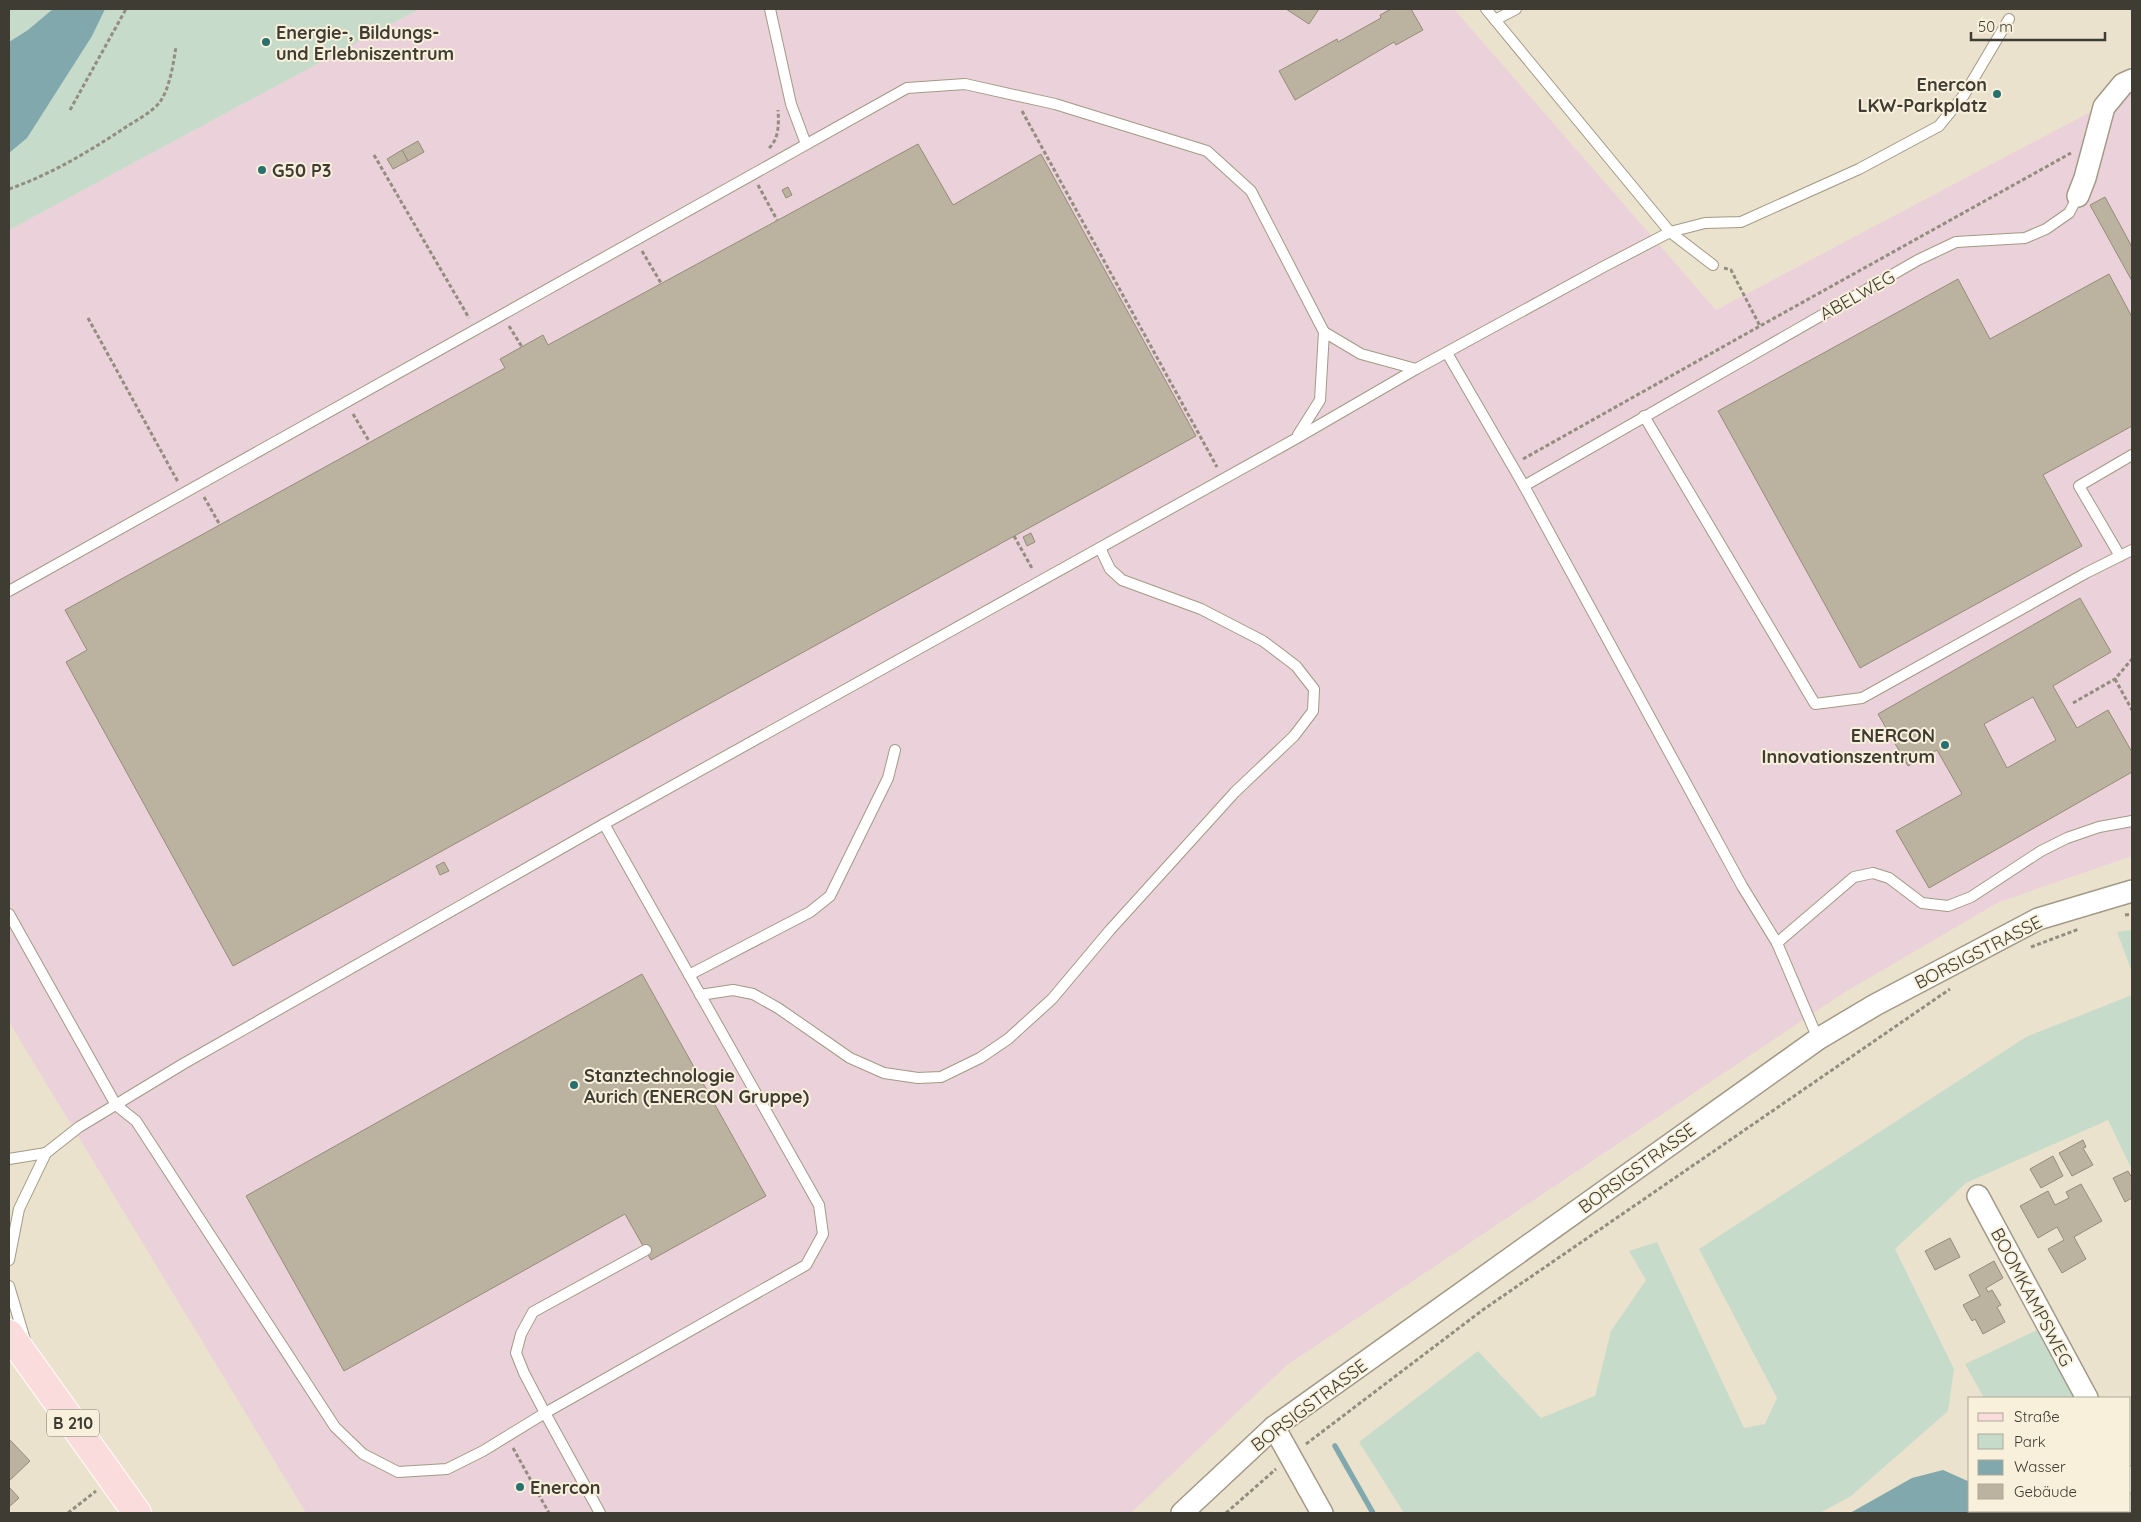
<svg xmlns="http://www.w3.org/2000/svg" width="2141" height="1522" font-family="Quicksand,sans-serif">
	<rect width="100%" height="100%" fill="#ebe2ce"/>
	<polygon fill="#ebd1d9" points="419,9 1454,9 1716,310 2132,90 2132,856 1999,902 1845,992 1287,1365 1131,1513 306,1513 9,1022 9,230"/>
	<g fill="#c6dbca">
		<polygon points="9,9 419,9 9,230"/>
		<polygon points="2132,930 2132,972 2117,932"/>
		<polygon points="2132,995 2132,1170 2108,1120 1966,1183 1895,1249 1954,1369 1948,1411 1851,1496 1820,1513 1404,1513 1359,1442 1478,1351 1541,1418 1595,1396 1611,1331 1646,1280 1629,1251 1657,1242 1744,1428 1765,1424 1777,1398 1699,1249 2026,1037"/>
		<polygon points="2037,1330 2074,1398 1984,1398 1965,1364"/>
	</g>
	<g fill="#80a8ad">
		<polygon points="53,9 105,9 92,36 27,138 9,153 9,42 28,30"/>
		<polygon points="1943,1470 1970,1482 1970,1511 1993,1511 1995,1513 1850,1513 1912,1478"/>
	</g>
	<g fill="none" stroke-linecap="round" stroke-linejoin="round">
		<polyline stroke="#80a8ad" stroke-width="5.5" points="1335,1446 1373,1513"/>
	</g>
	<g fill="#bbb29f" stroke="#948d79" fill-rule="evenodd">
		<polygon points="1286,9 1319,9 1309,24"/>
		<polygon points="1391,9 1411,9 1423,30 1396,45 1394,42 1295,100 1279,71 1337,39 1338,42 1381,18 1380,15"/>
		<polygon points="418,141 424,152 408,161 402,150"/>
		<polygon points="918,144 953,205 1041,154 1196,436 233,966 66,662 87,650 65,610 505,368 500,359 543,335 548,345"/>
		<polygon points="402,150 408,161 393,169 387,159"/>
		<polygon points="788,187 792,195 786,198 782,190"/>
		<polygon points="2105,197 2132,247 2132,281 2090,205"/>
		<polygon points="2109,274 2132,317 2132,426 2043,475 2082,546 1860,668 1718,411 1958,279 1990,339"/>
		<polygon points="1031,533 1035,542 1027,546 1023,537"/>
		<path d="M2080,598l31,54 -58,34 24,42 31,-18 24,42v20l-203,116 -33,-57 66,-37 -25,-44 -29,16 -30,-52zM2033,697l23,43 -49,28 -23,-44z"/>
		<polygon points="444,862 449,871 440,875 436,866"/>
		<polygon points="642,974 766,1196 651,1260 625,1214 344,1371 246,1196"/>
		<polygon points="2083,1140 2086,1147 2083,1148 2093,1165 2072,1176 2059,1153"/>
		<polygon points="2053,1156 2063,1176 2041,1188 2030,1169"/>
		<polygon points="2128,1171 2132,1178 2132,1198 2125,1202 2113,1178"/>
		<polygon points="2081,1184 2102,1221 2074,1237 2086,1259 2062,1273 2048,1249 2064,1240 2057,1227 2038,1238 2020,1206 2048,1191 2055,1205 2069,1198 2066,1192"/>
		<polygon points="1950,1238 1960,1257 1935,1270 1925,1251"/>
		<polygon points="1994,1261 2003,1278 1986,1288 1988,1292 1992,1290 2001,1305 1997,1307 2005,1322 1983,1334 1975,1319 1972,1321 1963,1305 1980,1296 1969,1275"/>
		<polygon points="9,1439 30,1461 9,1481"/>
		<polygon points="9,1487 19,1498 9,1507"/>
	</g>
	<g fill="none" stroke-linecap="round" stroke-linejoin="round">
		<defs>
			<g id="lane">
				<polyline points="770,9 791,104 806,144"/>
				<polyline points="1486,9 1670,232 1713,265"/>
				<polyline points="1495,20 1516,9"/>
				<polyline points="1324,332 1361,354 1416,369"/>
				<polyline points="1447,353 1524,486 1742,886 1777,943 1818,1039"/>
				<polyline points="1644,416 1815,704 1862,698 2086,573 2132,550"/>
				<polyline points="1524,486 1918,260 1956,242 2025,238 2046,229 2069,213 2078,196"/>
				<polyline points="2120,556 2079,486 2132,455"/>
				<polyline points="9,591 907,88 965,84 1055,104 1207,151 1251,191 1324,332 1320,400 1298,435"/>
				<polyline points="9,914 116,1105 136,1121 335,1427 363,1454 398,1472 447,1469 483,1451 545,1413 524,1373 516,1353 521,1334 533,1312 646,1250"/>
				<polyline points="1777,943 1854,877 1873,873 1889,878 1922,903 1948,906 1971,897 2041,851 2067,838 2099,827 2132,821"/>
				<polyline points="689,975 810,912 830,896 888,778 895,750"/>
				<polyline points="700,995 733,990 753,994 778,1008 850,1058 884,1073 918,1078 941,1077 980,1058 1008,1039 1052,999 1110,930 1235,792 1294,736 1313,711 1314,689 1296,666 1263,641 1201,609 1122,580 1110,569 1100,548"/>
				<polyline points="9,1159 46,1153"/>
				<polyline points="9,1260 19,1209 46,1153 79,1127 183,1064 604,824 1297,438 1416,369 1603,267 1670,232 1705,223 1741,222 1859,169 1939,126 1964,95 2009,19"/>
				<polyline points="9,1286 25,1340"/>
				<polyline points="600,1513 545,1413 806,1265 823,1234 819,1205 604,824"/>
			</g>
			<g id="street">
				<polyline points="2078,196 2085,178 2104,107 2123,84 2132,80"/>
				<polyline points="1978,1196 2087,1398"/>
				<polyline points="1274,1427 1322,1513"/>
				<polyline points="2130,1477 2132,1482"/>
				<polyline points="1182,1513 1274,1427 1818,1039 1875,1005 2038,919 2132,891"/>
			</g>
			<polyline id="primary" points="9,1334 137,1513"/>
		</defs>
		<use href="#lane" stroke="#a29a86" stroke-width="12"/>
		<use href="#street" stroke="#a29a86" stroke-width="24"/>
		<use href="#primary" stroke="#fff" stroke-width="30"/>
		<g stroke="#938d7f" stroke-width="3" stroke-dasharray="4 2.5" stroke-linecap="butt">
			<polyline points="70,110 126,9"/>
			<polyline points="1022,111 1217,467"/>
			<path d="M769,148c10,-9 10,-25 9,-38"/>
			<polyline points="374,155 469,318"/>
			<polyline points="758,185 777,220"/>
			<path d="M9,189c43,-15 79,-37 117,-62 11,-7 26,-15 34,-25 10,-15 13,-37 16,-55"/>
			<polyline points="642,251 661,283"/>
			<polyline points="1724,268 1731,270 1760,326 2071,153"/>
			<polyline points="88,318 178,482"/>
			<polyline points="509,326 522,347"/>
			<polyline points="353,414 369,441"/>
			<polyline points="1523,459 1760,326"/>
			<polyline points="204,497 220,525"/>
			<polyline points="1014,536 1033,570"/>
			<polyline points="2115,679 2132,710"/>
			<polyline points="2073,703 2115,679 2132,659"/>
			<polyline points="2125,915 2132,914"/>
			<polyline points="2031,947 2079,929"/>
			<polyline points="1306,1444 1484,1309 1950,989"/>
			<polyline points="513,1448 549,1513"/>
			<polyline points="68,1513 96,1491"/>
			<polyline points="1226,1513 1276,1469"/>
		</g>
		<use href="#lane" stroke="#fff" stroke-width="10"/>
		<use href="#street" stroke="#fff" stroke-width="21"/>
		<use href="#primary" stroke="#fbdcdc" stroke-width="28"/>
	</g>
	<g fill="#27716e" stroke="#f8f0db" stroke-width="2">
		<circle cx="266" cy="42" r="5"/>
		<circle cx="1997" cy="94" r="5"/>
		<circle cx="262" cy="170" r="5"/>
		<circle cx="1945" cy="745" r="5"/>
		<circle cx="574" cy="1085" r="5"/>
		<circle cx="520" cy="1487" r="5"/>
	</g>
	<g text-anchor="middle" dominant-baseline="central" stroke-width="4" stroke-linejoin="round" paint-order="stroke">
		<rect fill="#f8f0db" stroke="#767266" stroke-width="1" x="47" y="1409.5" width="52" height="27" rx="4"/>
		<g font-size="16" font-weight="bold" fill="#3f3c34">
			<text x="73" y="1423">B 210</text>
		</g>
		<g font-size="18" font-weight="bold" fill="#3f3c34" stroke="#f8f0db" text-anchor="start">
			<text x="276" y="32">Energie-, Bildungs-<tspan x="276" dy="21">und Erlebniszentrum</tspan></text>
			<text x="1987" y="84" text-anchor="end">Enercon<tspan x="1987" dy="21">LKW-Parkplatz</tspan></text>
			<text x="272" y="170">G50 P3</text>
			<text x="1935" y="735" text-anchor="end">ENERCON<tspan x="1935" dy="21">Innovationszentrum</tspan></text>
			<text x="584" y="1075">Stanztechnologie<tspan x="584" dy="21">Aurich (ENERCON Gruppe)</tspan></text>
			<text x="530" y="1487">Enercon</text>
		</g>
		<g font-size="18" fill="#3f3c34" stroke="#f8f0db">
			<text transform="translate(1857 295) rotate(-29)">ABELWEG</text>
			<text transform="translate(1978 952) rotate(-27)">BORSIGSTRASSE</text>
			<text transform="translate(1637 1168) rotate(-36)">BORSIGSTRASSE</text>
			<text transform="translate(2032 1297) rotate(62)">BOOMKAMPSWEG</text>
			<text transform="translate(1309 1405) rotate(-37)">BORSIGSTRASSE</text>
		</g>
	</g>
	<rect width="2141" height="1522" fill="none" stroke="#3f3c34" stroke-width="20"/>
	<rect x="1968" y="1397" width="162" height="115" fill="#f8f0db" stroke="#aea898"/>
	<rect x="1978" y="1413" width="25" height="8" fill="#fbdcdc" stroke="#aea898"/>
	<text x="2014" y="1422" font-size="15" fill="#3f3c34">Straße</text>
	<rect x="1978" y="1434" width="25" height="15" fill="#c6dbca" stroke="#aea898"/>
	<text x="2014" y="1447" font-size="15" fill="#3f3c34">Park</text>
	<rect x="1978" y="1460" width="25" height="15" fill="#80a8ad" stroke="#aea898"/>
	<text x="2014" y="1472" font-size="15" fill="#3f3c34">Wasser</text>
	<rect x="1978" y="1484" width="25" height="15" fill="#bbb29f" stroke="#aea898"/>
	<text x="2014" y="1497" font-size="15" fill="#3f3c34">Gebäude</text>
	<path d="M1971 32v8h134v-8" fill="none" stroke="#3f3c34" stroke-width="2.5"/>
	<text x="1978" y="32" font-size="15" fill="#3f3c34" stroke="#f8f0db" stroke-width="4" paint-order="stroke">50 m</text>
</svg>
